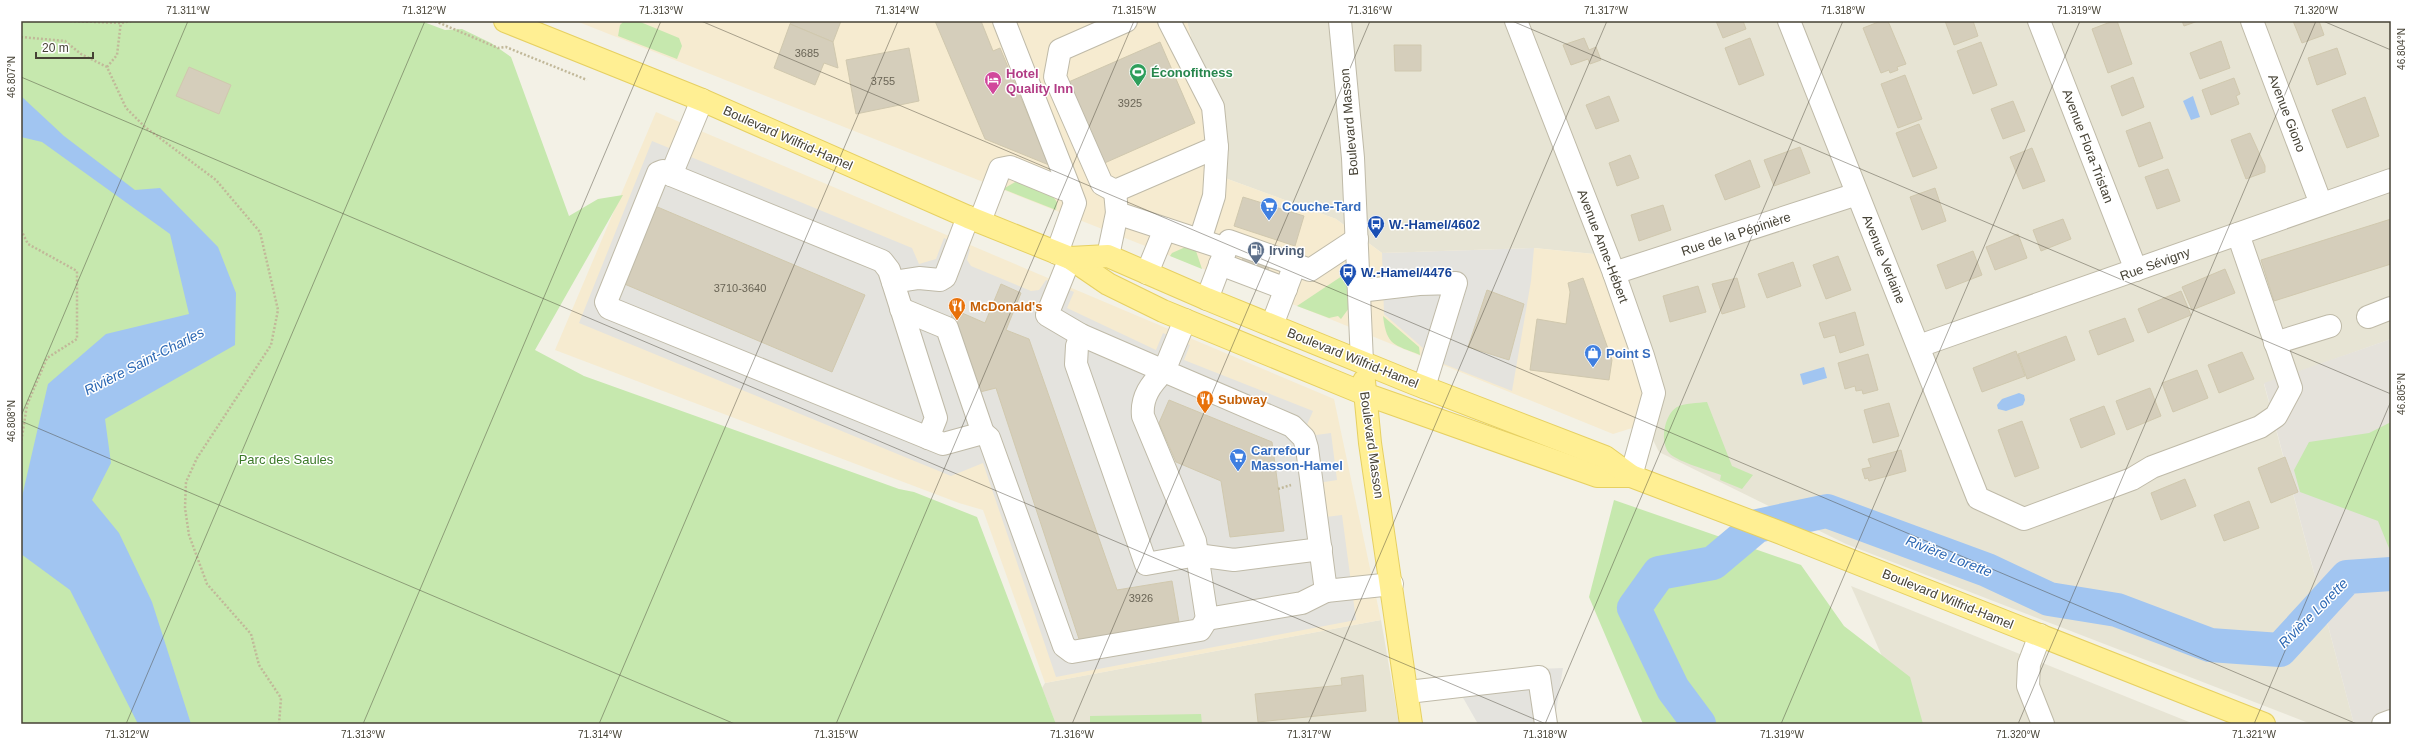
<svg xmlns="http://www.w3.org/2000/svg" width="2412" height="745" font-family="Arial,sans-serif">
	<rect width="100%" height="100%" fill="#f3f1e6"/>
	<g fill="#e7e4d4">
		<polygon points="1187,21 2391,21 2391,339 2264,384 2354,724 2311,724 1846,544 1659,452 1645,424 1637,363 1594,254 1534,248 1382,253 1336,219 1225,178"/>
		<polygon points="1851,586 2194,724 1912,724"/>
		<polygon points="1381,620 1399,724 1056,724 1042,688 1045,683"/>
	</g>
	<g fill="#f6ebd0">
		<polygon points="576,21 1187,21 1225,178 1336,219 1382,253 1534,248 1594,254 1648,394 1645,424 1613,434 1325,317"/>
		<polygon points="656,112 1334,399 1381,620 1045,683 983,510 959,503 555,350"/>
	</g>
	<polygon fill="#e5e2db" points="2391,339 2391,724 2354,724 2264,383"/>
	<g fill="#c6e8ae">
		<polygon points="21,21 421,21 445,30 462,29 491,43 511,57 569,216 598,199 623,195 535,350 584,376 899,489 914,492 977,517 1056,724 21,724"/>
		<polygon points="624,21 638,21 679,38 682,46 677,59 618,36 620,25"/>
		<polygon points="1017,181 1051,194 1057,202 1056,210 1003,189"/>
		<polygon points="1190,245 1195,248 1202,269 1170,256 1172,253"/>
		<polygon points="1348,272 1349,308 1341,319 1338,316 1329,318 1297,306"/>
		<path d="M1383,316l36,31 1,8c-26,-11 -33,-8 -37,-39z"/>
		<path d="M1707,402l25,64 21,9 -11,14 -22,-9 1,-5c-13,-5 -40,-12 -51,-21 -11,-11 -6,-39 7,-47 7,-4 21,-4 30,-5z"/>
		<polygon points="2391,422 2391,553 2378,521 2300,492 2294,470 2309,442 2369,433"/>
		<polygon points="1614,500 1801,565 1844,626 1910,677 1923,724 1643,724 1589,597"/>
		<polygon points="1201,714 1202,724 1090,724 1090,716"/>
	</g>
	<g fill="#e4e3de" fill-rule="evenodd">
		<path d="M652,141l260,107 7,16 17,-5 8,-21 26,11 -3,11 4,6 60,25 8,-1 7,-10 28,12 -7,16 89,42 7,-17 27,12 -6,15 129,51 -7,16 10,8 15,-2 6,47 -19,3 8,34 16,-2 14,105 -300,57 -73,-214 -32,13 -372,-153zM648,203l217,92 -33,77 -217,-92zM1001,284l20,9 -15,37 23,9 88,251 55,-9 7,41 -99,20 -84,-254 -19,5 -26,-74 2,-10 32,14zM1169,400l103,42 11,89 -62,-50 -45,-19 -17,-39z"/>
		<path d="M1534,248l-3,33 -19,110 -91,-36 2,-7 -39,-34 -2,-61zM1487,290l37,14 -15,56 -41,-14z"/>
		<polygon points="1563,668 1554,724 1478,724 1462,696 1490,671"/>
	</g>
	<g fill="#a1c5f1">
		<polygon points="21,96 64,136 135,190 160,188 218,247 236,293 235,345 105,419 111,463 92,500 119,533 152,602 191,724 138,724 70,590 21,554 21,501 48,384 106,334 189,314 170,234 42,142 21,137"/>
		<polygon points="2193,96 2200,117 2191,120 2183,101"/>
		<polygon points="1824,367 1827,378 1803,385 1800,374"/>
		<polygon points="2019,393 2024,395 2025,400 2023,405 2006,411 1998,409 1997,405 2002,399"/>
	</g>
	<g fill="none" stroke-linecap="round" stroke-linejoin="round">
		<polyline stroke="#a1c5f1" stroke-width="34" points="1699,724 1673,689 1634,608 1659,573 1713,563 1757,526 1827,511 1987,570 2049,599 2117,610 2210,645 2280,650 2347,577 2391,574"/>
	</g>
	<g fill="#d5cebb" stroke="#d0c8ae">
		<polygon points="792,21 841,21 833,42 790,24"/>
		<polygon points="935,21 981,21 993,51 1000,48 1049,165 985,139"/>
		<polygon points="1716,21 1743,21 1746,29 1723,38"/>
		<polygon points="1881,21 1888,21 1906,64 1897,67 1898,70 1890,73 1889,70 1881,73 1863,28"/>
		<polygon points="1945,21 1973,21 1978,36 1954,45"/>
		<polygon points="2113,21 2117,21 2132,64 2108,73 2092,29"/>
		<polygon points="2182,21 2198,21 2184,26"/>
		<polygon points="2293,21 2319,21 2324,35 2302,43"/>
		<polygon points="790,24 833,42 838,68 824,63 815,85 774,68"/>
		<polygon points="1584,38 1589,50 1596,47 1601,60 1590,64 1588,59 1571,65 1563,45"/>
		<polygon points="1750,38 1764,75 1739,85 1725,48"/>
		<polygon points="2221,41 2230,68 2200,79 2190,53"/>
		<polygon points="1160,42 1195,123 1100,165 1064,84"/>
		<polygon points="1981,42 1997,85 1973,94 1957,51"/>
		<polygon points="1394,45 1421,45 1421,71 1395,71"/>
		<polygon points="909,48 919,101 856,114 846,60"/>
		<polygon points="2337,48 2346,74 2317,85 2308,58"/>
		<polygon points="189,67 231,85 219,114 176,96"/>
		<polygon points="1905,75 1922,119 1898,128 1881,84"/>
		<polygon points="2133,77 2144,107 2122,116 2111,86"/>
		<polygon points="2234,78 2240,94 2236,96 2239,104 2211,115 2202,90"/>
		<polygon points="1609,96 1619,121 1596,129 1586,105"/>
		<polygon points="2365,97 2379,136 2347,148 2332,110"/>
		<polygon points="2013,101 2025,131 2003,139 1991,109"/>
		<polygon points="2150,122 2163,158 2139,167 2126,131"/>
		<polygon points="1919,124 1937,168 1913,177 1896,133"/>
		<polygon points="2250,133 2265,166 2265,172 2246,179 2231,140"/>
		<polygon points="1800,147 1810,173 1774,186 1764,160"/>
		<polygon points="2032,148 2045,181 2023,189 2010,157"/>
		<polygon points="1630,155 1639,178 1617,186 1609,163"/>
		<polygon points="1750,160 1760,187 1725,200 1715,175"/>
		<polygon points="2168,169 2180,201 2157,209 2145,177"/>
		<polygon points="1935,188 1946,221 1922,230 1910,197"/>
		<polygon points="1243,197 1304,216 1295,246 1234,226"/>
		<polygon points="648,203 865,295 832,372 615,280"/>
		<polygon points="1663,205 1671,230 1639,241 1631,215"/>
		<polygon points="2063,219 2071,239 2041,251 2033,230"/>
		<polygon points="2391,219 2391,264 2274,301 2261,260"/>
		<polygon points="2018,234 2027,258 1995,270 1986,247"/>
		<polygon points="1973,251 1982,275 1946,289 1937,265"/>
		<polygon points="1245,252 1271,263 1263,282 1238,272"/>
		<polygon points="1838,256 1851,290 1826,299 1813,265"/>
		<polygon points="1793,262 1801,286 1767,298 1758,274"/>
		<polygon points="2225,269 2235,293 2192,310 2182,287"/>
		<polygon points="1583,278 1612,360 1609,380 1530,370 1537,319 1566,324 1570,292 1568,283"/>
		<polygon points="1737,278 1745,307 1722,314 1712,284"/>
		<polygon points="1001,284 1021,293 1006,330 1029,339 1117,590 1172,581 1179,622 1080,642 996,388 976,393 951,319 953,309 985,323"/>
		<polygon points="1698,286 1706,312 1670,322 1663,296"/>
		<polygon points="1487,290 1524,304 1509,360 1468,347"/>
		<polygon points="2181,291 2191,315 2148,333 2138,309"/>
		<polygon points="1855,312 1864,345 1840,353 1835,335 1824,338 1819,323"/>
		<polygon points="2125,318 2134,341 2098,355 2089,331"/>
		<polygon points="2066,336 2075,360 2027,379 2018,354"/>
		<polygon points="2016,351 2025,376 1982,392 1973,368"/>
		<polygon points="2242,352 2254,379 2219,393 2208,365"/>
		<polygon points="1868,354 1878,390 1863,394 1862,390 1856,391 1855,386 1845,389 1838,363"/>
		<polygon points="2197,370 2208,398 2173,412 2162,383"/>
		<polygon points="2150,388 2161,416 2127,430 2116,401"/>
		<polygon points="1169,400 1272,442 1284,531 1230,537 1221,481 1176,462 1159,423"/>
		<polygon points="1889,403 1899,436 1873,443 1864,410"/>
		<polygon points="2104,406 2115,434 2081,448 2070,419"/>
		<polygon points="2022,421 2039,468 2015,477 1998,430"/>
		<polygon points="1901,450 1906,471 1869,481 1868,478 1865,479 1862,469 1871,467 1868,459"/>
		<polygon points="2285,457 2298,492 2271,503 2258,468"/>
		<polygon points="2185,479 2196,506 2161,520 2151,493"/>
		<polygon points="2249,501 2259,528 2224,541 2214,515"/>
		<polygon points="1363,675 1366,711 1258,722 1255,694 1342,685 1341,678"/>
	</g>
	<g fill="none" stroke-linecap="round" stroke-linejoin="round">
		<defs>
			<g id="minor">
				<polyline points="1004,21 1069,187"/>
				<polyline points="1126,21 1060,50 1055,77 1102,184 1115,191 1217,147 1213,107 1169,21"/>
				<polyline points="1340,21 1353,158 1362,362"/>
				<polyline points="1516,21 1614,273 1643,356 1654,393 1631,476"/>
				<polyline points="1789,21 1978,498 2024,519 2132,479 2152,467 2260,427 2276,416 2291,388 2238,234"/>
				<polyline points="2039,21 2136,270"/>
				<polyline points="2252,21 2321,204"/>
				<polyline points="702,100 671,175 663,171 658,173 606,302 609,308 943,444 983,433 989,438 1064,646 1072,652 1200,630 1207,619"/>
				<polyline points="671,175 882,261 889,270 936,418 928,438"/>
				<polyline points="1115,191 1117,213 1226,249"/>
				<polyline points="980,221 1000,169 1010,167 1063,189 1069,187 1075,203 1057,253"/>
				<polyline points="1200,240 1214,196 1217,147"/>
				<polyline points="1108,256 1117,213"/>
				<path d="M1070,258l-23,57 34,20 83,36c-13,13 -23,26 -21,45l52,125 12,78 95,-16 24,-12"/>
				<polyline points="1220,264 1286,289"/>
				<polyline points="1147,273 1165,229"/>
				<polyline points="1614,273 1857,194"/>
				<polyline points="893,282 919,278 940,280 945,277 968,217"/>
				<polyline points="1359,291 1419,284 1456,283 1424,387"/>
				<polyline points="1207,299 1229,241 1310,270 1357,239"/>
				<polyline points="901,309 947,328 983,433"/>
				<polyline points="2368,317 2391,308"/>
				<polyline points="1185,320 1164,371 1292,426 1304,438 1307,448 1326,591 1392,584"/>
				<polyline points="1272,325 1291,275"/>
				<polyline points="1081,335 1077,346 1076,364 1146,564 1197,555 1234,560 1321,549"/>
				<polyline points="2275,343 2330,326"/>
				<polyline points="1919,346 2391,180"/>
				<polyline points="2040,635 2029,664 2028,686 2043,724"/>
				<polyline points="1408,692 1539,677 1546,724"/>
				<polyline points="2383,724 2391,721"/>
			</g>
			<g id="major">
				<polyline points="505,21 702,100 968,217 1070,258 1108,284 1163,311 1365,394 1597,476 1631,476"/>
				<polyline points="1070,258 1108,256 1207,299 1413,383 1605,457 1631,476 1781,533 2264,724"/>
				<polyline points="1364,381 1370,443 1411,724"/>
			</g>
		</defs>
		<use href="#minor" stroke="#bfbaa8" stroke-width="24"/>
		<use href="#major" stroke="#e6d062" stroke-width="24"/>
		<g stroke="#c1b899" stroke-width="2.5" stroke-dasharray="2 2" stroke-linecap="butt">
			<polyline points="70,21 121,23 131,21"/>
			<polyline points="435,21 498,48 506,47 587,80"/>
			<polyline points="21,37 65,41 81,54 107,67 126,108 145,127 216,180 260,232 278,310 271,345 197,458 186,482 185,508 189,535 207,584 251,634 259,665 281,698 279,724"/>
			<polyline points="107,67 117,55 121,21"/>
			<polyline points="21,230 28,244 77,271 77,339 47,358 27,405 21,443"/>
			<polyline points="1278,489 1291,485"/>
		</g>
		<use href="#minor" stroke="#fff" stroke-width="22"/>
		<use href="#major" stroke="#ffef93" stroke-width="22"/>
	</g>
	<path fill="none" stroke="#464235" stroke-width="1" stroke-opacity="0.45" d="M701,21l1656,703M1512,21l879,373M2323,21l68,29M21,77l1525,647M21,416l167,-395M21,421l714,303M126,724l299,-703M363,724l298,-703M599,724l299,-703M836,724l298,-703M1072,724l298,-703M1308,724l299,-703M1545,724l298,-703M1781,724l299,-703M2018,724l298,-703M2254,724l137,-323"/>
	<defs>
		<symbol id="stadium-pin" viewBox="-11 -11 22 30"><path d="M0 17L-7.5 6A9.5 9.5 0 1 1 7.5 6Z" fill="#2e9e5b" stroke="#fff"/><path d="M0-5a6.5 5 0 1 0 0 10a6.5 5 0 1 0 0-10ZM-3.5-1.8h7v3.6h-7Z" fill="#fff"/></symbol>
		<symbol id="hotel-pin" viewBox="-11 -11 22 30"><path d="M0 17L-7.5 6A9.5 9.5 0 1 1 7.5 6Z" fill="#d1479c" stroke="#fff"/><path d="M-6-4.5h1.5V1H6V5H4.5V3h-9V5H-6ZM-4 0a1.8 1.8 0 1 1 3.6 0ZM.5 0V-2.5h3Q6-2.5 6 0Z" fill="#fff"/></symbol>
		<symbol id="supermarket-pin" viewBox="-11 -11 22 30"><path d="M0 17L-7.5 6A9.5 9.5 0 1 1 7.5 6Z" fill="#3f7fe0" stroke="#fff"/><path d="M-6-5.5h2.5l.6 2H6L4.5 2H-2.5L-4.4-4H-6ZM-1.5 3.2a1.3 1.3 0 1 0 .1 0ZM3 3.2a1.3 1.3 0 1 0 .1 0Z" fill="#fff"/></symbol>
		<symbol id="bus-pin" viewBox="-11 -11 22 30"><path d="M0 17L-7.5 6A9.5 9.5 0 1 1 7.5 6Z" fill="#1a4fb4" stroke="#fff"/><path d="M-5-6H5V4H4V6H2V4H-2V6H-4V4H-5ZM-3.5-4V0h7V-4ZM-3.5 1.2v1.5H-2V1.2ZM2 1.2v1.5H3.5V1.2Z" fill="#fff"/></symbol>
		<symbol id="fuel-pin" viewBox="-11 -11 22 30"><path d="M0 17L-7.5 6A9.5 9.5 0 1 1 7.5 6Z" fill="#5c6f8a" stroke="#fff"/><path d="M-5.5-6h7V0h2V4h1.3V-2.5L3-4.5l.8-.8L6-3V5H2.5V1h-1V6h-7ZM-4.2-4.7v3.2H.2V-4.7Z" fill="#fff"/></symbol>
		<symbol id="restaurant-pin" viewBox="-11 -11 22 30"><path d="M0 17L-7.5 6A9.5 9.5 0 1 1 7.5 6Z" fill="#e8710a" stroke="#fff"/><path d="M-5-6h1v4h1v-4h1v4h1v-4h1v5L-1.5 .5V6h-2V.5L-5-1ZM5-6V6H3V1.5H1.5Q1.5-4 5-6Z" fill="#fff"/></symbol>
		<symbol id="shop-pin" viewBox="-11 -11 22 30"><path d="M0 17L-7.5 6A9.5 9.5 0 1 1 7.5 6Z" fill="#3f7fe0" stroke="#fff"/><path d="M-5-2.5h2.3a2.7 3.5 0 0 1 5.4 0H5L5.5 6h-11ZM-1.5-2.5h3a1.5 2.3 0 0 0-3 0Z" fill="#fff"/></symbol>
	</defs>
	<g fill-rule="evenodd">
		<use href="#stadium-pin" x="1128" y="62" width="20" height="27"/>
		<use href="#hotel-pin" x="983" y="70" width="20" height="27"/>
		<use href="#supermarket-pin" x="1259" y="196" width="20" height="27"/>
		<use href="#bus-pin" x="1366" y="214" width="20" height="27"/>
		<use href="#fuel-pin" x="1246" y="240" width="20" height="27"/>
		<use href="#bus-pin" x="1338" y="262" width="20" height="27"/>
		<use href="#restaurant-pin" x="947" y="296" width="20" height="27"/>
		<use href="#shop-pin" x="1583" y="343" width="20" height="27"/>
		<use href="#restaurant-pin" x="1195" y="389" width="20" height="27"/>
		<use href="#supermarket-pin" x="1228" y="447" width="20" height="27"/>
	</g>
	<g text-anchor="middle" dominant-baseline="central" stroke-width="3" stroke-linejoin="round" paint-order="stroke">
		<g font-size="11" fill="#6a6556">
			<text x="807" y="53">3685</text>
			<text x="883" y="81">3755</text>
			<text x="1130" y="103">3925</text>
			<text x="740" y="288">3710-3640</text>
			<text x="1141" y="598">3926</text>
		</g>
		<g font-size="13" font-weight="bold" fill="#27864d" stroke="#fff" text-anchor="start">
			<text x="1151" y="72">Éconofitness</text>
		</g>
		<g font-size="13" font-weight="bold" fill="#b23c85" stroke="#fff" text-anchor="start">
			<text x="1006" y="73">Hotel<tspan x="1006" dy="15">Quality Inn</tspan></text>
		</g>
		<g font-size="13" fill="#464235" stroke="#fff">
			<text transform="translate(2287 113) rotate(69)">Avenue Giono</text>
			<text transform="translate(1349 122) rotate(-95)">Boulevard Masson</text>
			<text transform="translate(788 138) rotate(24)">Boulevard Wilfrid-Hamel</text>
			<text transform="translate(2088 146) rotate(69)">Avenue Flora-Tristan</text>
			<text transform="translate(1736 234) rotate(-18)">Rue de la Pépinière</text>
			<text transform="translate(1603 246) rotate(69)">Avenue Anne-Hébert</text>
			<text transform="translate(1884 259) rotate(68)">Avenue Verlaine</text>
			<text transform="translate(2155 264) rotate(-20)">Rue Sévigny</text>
			<text transform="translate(1353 358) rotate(22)">Boulevard Wilfrid-Hamel</text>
			<text transform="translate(1372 445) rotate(82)">Boulevard Masson</text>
			<text transform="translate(1948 599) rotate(22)">Boulevard Wilfrid-Hamel</text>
		</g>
		<g font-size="13" font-weight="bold" fill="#366cbe" stroke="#fff" text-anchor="start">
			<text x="1282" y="206">Couche-Tard</text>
			<text x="1606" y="353">Point S</text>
			<text x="1251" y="450">Carrefour<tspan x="1251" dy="15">Masson-Hamel</tspan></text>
		</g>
		<g font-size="13" font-weight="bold" fill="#164399" stroke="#fff" text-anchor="start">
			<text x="1389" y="224">W.-Hamel/4602</text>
			<text x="1361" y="272">W.-Hamel/4476</text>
		</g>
		<g font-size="13" font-weight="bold" fill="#4e5e75" stroke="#fff" text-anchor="start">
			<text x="1269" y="250">Irving</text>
		</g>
		<g font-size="13" font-weight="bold" fill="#c56008" stroke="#fff" text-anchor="start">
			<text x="970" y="306">McDonald's</text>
			<text x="1218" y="399">Subway</text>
		</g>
		<g font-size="13" fill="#3b7927" stroke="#fff">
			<text x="286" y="459">Parc des Saules</text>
		</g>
		<g font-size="14" font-style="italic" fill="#2c68b4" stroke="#fff">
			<text transform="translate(144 361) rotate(-27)">Rivière Saint-Charles</text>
			<text transform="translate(1949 556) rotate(21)">Rivière Lorette</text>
			<text transform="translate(2313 613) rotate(-45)">Rivière Lorette</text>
		</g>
	</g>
	<rect width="2412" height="745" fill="none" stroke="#ffffff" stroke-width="44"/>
	<path d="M36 52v6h57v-6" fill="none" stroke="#464235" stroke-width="2"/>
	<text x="42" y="52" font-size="12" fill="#464235" stroke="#ffffff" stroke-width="3" paint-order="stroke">20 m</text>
	<rect x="22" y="22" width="2368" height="701" fill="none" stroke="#464235" stroke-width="1.5"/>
	<g font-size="10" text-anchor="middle" fill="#464235">
		<text x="188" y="14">71.311°W</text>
		<text x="424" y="14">71.312°W</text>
		<text x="661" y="14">71.313°W</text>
		<text x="897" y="14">71.314°W</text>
		<text x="1134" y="14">71.315°W</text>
		<text x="1370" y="14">71.316°W</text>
		<text x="1606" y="14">71.317°W</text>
		<text x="1843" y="14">71.318°W</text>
		<text x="2079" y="14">71.319°W</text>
		<text x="2316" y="14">71.320°W</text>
		<text transform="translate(2401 49) rotate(-90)" y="4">46.804°N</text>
		<text transform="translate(11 77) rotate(-90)" y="4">46.807°N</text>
		<text transform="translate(2401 394) rotate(-90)" y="4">46.805°N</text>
		<text transform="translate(11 421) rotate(-90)" y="4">46.808°N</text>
		<text x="127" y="738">71.312°W</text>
		<text x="363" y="738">71.313°W</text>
		<text x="600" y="738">71.314°W</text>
		<text x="836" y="738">71.315°W</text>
		<text x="1072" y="738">71.316°W</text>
		<text x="1309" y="738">71.317°W</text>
		<text x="1545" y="738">71.318°W</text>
		<text x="1782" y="738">71.319°W</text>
		<text x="2018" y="738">71.320°W</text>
		<text x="2254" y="738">71.321°W</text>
	</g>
</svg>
